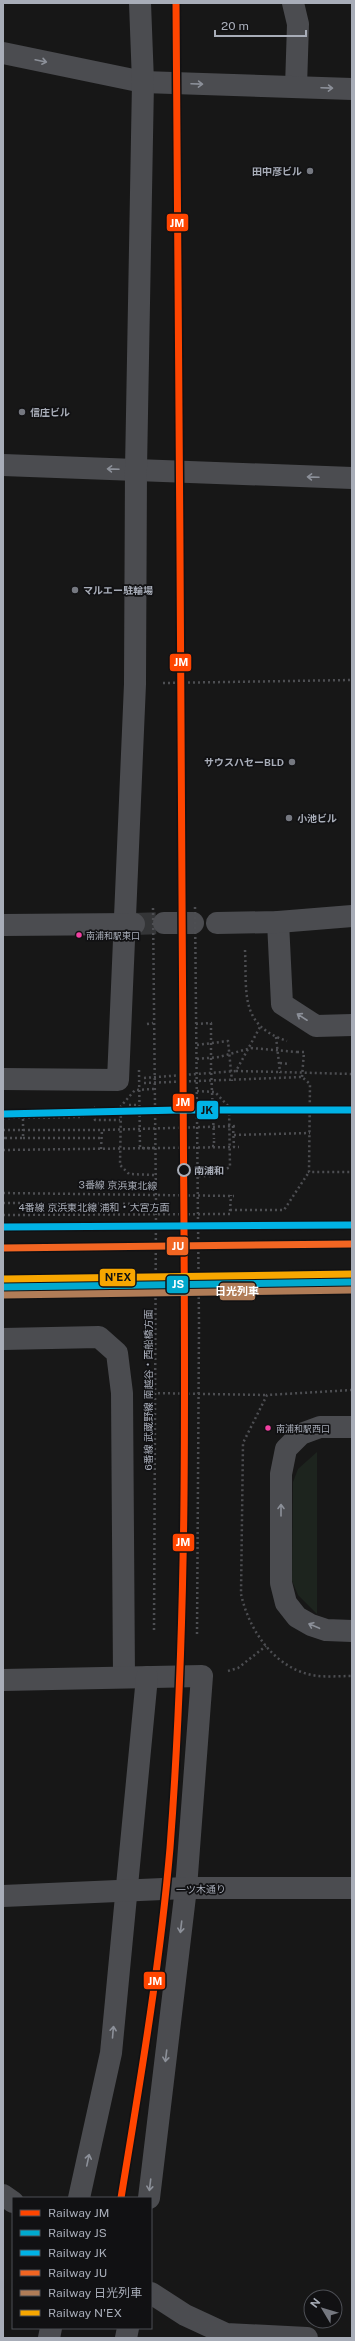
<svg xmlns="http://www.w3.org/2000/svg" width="355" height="2341" font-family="'Public Sans','Noto Sans JP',sans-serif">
	<rect width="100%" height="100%" fill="#171717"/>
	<polygon fill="#1d241e" points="317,1452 317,1614 298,1595 292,1581 293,1482 298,1469"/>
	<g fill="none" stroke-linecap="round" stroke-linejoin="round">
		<polyline stroke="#343537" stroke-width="22" stroke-dasharray="22 11" stroke-linecap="butt" points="134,924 164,923"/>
		<g stroke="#4d4e52" stroke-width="2.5" stroke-dasharray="2 3" stroke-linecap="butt">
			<polyline points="163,683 352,680"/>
			<path d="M245,950c2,43 -6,75 42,91"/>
			<polyline points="147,1024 153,1023"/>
			<polyline points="196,1024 211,1023 211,1068"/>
			<polyline points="276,1037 280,1072 352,1074"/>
			<polyline points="251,1048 297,1052"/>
			<polyline points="280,1063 290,1064"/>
			<polyline points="236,1071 280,1072"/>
			<polyline points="144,1078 236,1071 260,1027"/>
			<polyline points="144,1083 302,1077 310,1084 309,1172 352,1172"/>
			<polyline points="129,1105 139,1105"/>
			<polyline points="93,1109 95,1120 120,1120"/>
			<polyline points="3,1118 82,1117 95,1107"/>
			<polyline points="233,1126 234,1147"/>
			<polyline points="3,1130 102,1130 238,1126"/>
			<polyline points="234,1135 310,1133"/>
			<polyline points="3,1138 5,1138"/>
			<polyline points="23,1138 101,1138"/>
			<polyline points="212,1146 214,1146 214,1139"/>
			<polyline points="101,1149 102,1130"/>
			<polyline points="3,1150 239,1147"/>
			<polyline points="3,1193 234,1196"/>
			<polyline points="3,1203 156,1204"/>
			<polyline points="230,1210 284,1210 309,1172"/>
			<polyline points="230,1211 231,1195"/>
			<polyline points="3,1215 233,1214"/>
			<path d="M352,1390l-85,5 -24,48 -2,151c8,37 35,77 77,82 11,1 23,0 34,0"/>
			<polyline points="148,1393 267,1395"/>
			<polyline points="228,1671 238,1668 266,1646"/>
		</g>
		<g stroke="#4b4c50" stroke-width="22">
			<polyline points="293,3 298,24 296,87"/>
			<polyline points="3,53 143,82 352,89"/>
			<polyline points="3,465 352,478"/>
			<polyline points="278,922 282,1004 316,1026 352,1025"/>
			<polyline points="3,1079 118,1080 135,684 136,469 143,82 140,3"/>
			<polyline points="3,1339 99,1337 117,1353 122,1393 124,1677"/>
			<polyline points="352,1427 320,1427 301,1434 286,1449 281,1474 281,1583 286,1603 297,1617 311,1625 326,1630 352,1631"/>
			<polyline points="3,1680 202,1676 186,1888 149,2198"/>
			<polyline points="79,2198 111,2053 147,1677"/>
			<polyline points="49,2338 51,2328"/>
			<polyline points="126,2338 128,2328"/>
		</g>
		<g stroke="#4b4c50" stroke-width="22">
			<polyline points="164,923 193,923"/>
			<polyline points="217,923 278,922 352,916"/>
			<polyline points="3,925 134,924"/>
			<polyline points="3,1896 186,1888 352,1888"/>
			<polyline points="3,2195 13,2202"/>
			<polyline points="151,2293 185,2315 226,2334 307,2338"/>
		</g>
		<g stroke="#4d4e52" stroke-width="2.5" stroke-dasharray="2 3" stroke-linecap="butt">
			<polyline points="195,907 199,1325 197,1636"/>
			<polyline points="153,908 156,1204 154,1633"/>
			<polyline points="197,1045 228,1041 232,1081"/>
			<polyline points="297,1052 304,1052 302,1077"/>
			<polyline points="197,1059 219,1057 251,1048"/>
			<polyline points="211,1068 214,1139"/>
			<polyline points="139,1070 140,1148 155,1148"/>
			<polyline points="154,1089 135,1090 121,1106 120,1165 129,1174 155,1175"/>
			<polyline points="197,1091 215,1092 229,1107 230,1167 212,1176 197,1176"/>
			<polyline points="5,1138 23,1138 23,1118"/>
		</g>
		<defs>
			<path id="rail-1" d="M121,2198c19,-116 39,-233 49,-350 20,-261 14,-523 13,-784 -1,-354 -5,-707 -7,-1061"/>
			<polyline id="rail-2" points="3,1287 352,1282"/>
			<g id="rail-3">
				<polyline points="3,1114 179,1110 352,1110"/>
				<polyline points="3,1227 352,1225"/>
			</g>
			<polyline id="rail-4" points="3,1248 352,1244"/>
			<polyline id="rail-5" points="3,1295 352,1290"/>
			<polyline id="rail-6" points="3,1279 352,1274"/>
		</defs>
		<use href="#rail-1" stroke="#111113" stroke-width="10"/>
		<use href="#rail-2" stroke="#111113" stroke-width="10"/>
		<use href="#rail-3" stroke="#111113" stroke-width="10"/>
		<use href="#rail-4" stroke="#111113" stroke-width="10"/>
		<use href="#rail-5" stroke="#111113" stroke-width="10"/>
		<use href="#rail-6" stroke="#111113" stroke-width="10"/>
		<use href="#rail-1" stroke="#ff4500" stroke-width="7"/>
		<use href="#rail-2" stroke="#00a9ce" stroke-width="7"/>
		<use href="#rail-3" stroke="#00b2e5" stroke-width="7"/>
		<use href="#rail-4" stroke="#f26522" stroke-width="7"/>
		<use href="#rail-5" stroke="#b07c57" stroke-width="7"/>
		<use href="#rail-6" stroke="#f7a600" stroke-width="7"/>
	</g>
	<defs><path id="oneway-shaft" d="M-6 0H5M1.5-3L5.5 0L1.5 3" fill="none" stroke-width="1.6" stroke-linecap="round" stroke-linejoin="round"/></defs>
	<g stroke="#8c9099">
		<use href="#oneway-shaft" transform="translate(41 61) rotate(12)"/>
		<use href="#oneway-shaft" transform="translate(197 84) rotate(2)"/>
		<use href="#oneway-shaft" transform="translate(327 88) rotate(2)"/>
		<use href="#oneway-shaft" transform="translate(113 469) rotate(-178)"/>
		<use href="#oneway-shaft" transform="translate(313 477) rotate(-178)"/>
		<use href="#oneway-shaft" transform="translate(302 1017) rotate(-147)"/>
		<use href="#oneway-shaft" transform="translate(281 1510) rotate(-90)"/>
		<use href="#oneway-shaft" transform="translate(314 1626) rotate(-157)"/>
		<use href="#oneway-shaft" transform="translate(181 1927) rotate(97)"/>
		<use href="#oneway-shaft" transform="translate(113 2032) rotate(-85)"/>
		<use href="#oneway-shaft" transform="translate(166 2056) rotate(97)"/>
		<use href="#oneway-shaft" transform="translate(88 2160) rotate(-78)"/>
		<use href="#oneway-shaft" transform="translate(150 2185) rotate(97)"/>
	</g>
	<g fill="#757880" stroke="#111113" stroke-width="1.5">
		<circle cx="310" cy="171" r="4"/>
		<circle cx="22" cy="412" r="4"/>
		<circle cx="75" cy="590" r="4"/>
		<circle cx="292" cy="762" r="4"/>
		<circle cx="289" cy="818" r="4"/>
	</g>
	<g fill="#f240a1" stroke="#111113" stroke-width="1.5">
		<circle cx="79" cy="935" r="3.5"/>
		<circle cx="268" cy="1428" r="3.5"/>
	</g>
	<circle fill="#111113" stroke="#a8adb8" stroke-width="2" cx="184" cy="1170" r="6"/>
	<g text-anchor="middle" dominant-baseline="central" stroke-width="3.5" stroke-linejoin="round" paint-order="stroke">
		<g font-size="9" fill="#a8adb8" stroke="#111113" text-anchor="start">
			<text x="86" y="935">南浦和駅東口</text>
			<text x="276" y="1428">南浦和駅西口</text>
		</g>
		<g font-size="10" font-weight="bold" fill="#a8adb8" stroke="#111113" text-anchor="start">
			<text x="302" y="171" text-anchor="end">田中彦ビル</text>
			<text x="30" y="412">信庄ビル</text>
			<text x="83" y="590">マルエー駐輪場</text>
			<text x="284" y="762" text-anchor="end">サウスハセーBLD</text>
			<text x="297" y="818">小池ビル</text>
		</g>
		<g font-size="10" font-weight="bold" fill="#a8adb8" stroke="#111113" text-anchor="start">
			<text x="194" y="1170">南浦和</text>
		</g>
		<g font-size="10" fill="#a8adb8" stroke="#111113">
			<text transform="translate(118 1185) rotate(1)">3番線 京浜東北線</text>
			<text x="94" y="1207">4番線 京浜東北線 浦和・大宮方面</text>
			<text transform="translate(148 1390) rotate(-90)">6番線 武蔵野線 南越谷・西船橋方面</text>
			<text transform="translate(201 1889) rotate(-1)">一ツ木通り</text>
		</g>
	</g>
	<g stroke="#111113" stroke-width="1.5">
		<rect x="166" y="213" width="23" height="19" rx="4" fill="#ff4500"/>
		<rect x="169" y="653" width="23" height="19" rx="4" fill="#ff4500"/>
		<rect x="172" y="1093" width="23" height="19" rx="4" fill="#ff4500"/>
		<rect x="196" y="1100" width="23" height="20" rx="4" fill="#00b2e5"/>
		<rect x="166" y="1236" width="23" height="20" rx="4" fill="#f26522"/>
		<rect x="99" y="1268" width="37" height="19" rx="4" fill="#f7a600"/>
		<rect x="166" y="1275" width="23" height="19" rx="4" fill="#00a9ce"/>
		<rect x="219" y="1282" width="37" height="19" rx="4" fill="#b07c57"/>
		<rect x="172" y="1533" width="23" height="19" rx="4" fill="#ff4500"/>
		<rect x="143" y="1971" width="23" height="19" rx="4" fill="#ff4500"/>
	</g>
	<g font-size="11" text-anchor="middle" font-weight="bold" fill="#fff">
		<text x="177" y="227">JM</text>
		<text x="181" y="666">JM</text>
		<text x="183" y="1106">JM</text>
		<text x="178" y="1250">JU</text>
		<text x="178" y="1288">JS</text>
		<text x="237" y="1295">日光列車</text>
		<text x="183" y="1546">JM</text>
		<text x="155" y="1985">JM</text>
	</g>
	<g font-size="11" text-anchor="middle" font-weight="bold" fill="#111">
		<text x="207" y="1114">JK</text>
		<text x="118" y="1281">N'EX</text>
	</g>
	<rect width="355" height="2341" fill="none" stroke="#a8adb8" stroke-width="8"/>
	<rect x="12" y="2197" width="140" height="132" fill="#111113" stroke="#4d4f55"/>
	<rect x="20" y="2210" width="20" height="6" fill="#ff4500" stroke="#4d4f55"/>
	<text x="48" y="2217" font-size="12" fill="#a8adb8">Railway JM</text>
	<rect x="20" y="2230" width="20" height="6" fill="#00a9ce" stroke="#4d4f55"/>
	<text x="48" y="2237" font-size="12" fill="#a8adb8">Railway JS</text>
	<rect x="20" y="2250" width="20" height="6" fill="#00b2e5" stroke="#4d4f55"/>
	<text x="48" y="2257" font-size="12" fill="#a8adb8">Railway JK</text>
	<rect x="20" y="2270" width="20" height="6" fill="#f26522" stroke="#4d4f55"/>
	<text x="48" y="2277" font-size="12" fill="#a8adb8">Railway JU</text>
	<rect x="20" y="2290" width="20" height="6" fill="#b07c57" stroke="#4d4f55"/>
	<text x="48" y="2297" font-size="12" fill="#a8adb8">Railway 日光列車</text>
	<rect x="20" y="2310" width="20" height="6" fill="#f7a600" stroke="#4d4f55"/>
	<text x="48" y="2317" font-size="12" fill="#a8adb8">Railway N'EX</text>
	<g transform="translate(323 2309) rotate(308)"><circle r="19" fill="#111113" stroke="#4d4f55"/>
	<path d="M0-3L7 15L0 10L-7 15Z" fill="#757880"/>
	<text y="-6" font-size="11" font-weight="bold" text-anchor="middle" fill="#a8adb8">N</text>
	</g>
	<path d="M215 30v6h91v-6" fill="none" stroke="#a8adb8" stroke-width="2"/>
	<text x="221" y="30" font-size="12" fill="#a8adb8" stroke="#111113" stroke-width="3" paint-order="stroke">20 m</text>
</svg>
